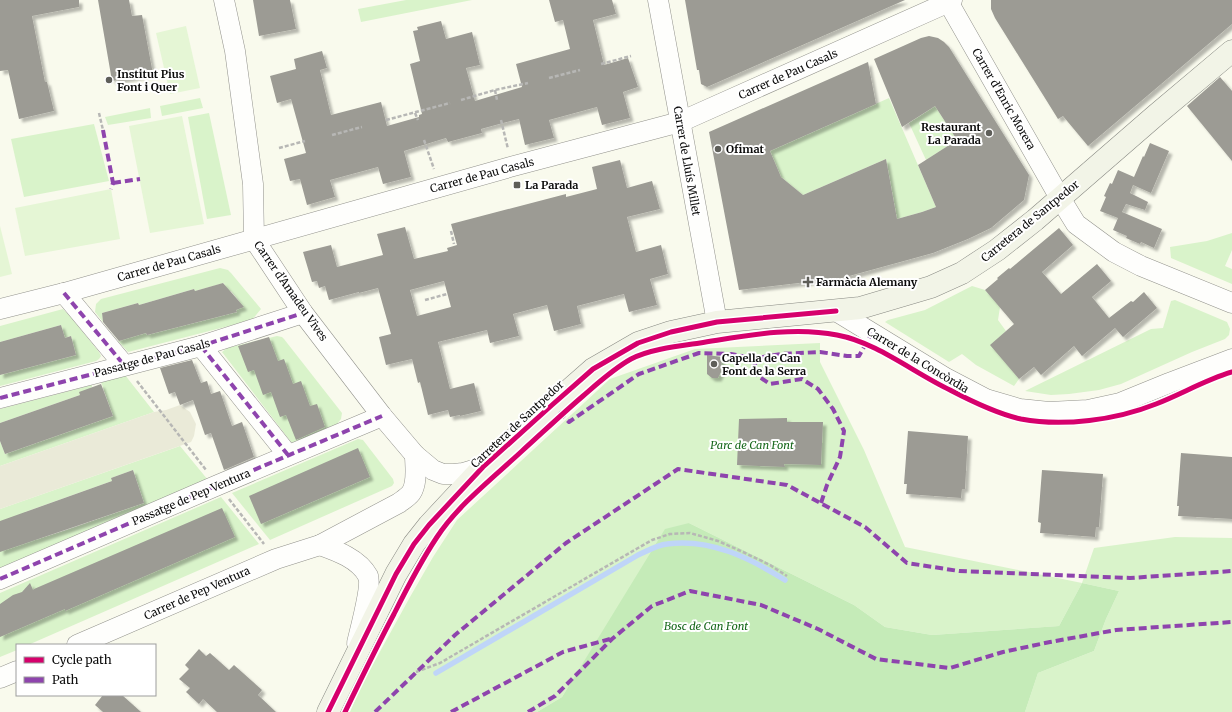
<svg xmlns="http://www.w3.org/2000/svg" width="1232" height="712" font-family="Merriweather,serif">
	<defs>
		<filter id="shadow"><feDropShadow dx="3.5" dy="3.5" stdDeviation="1" flood-color="#0004"/></filter>
	</defs>
	<rect width="100%" height="100%" fill="#f9faed"/>
	<g fill="#d9f3ca" fill-rule="evenodd">
		<polygon points="406,0 472,0 361,22 358,9"/>
		<polygon points="200,98 203,108 162,116 160,106"/>
		<polygon points="889,98 936,207 922,212 897,219 886,159 803,195 781,177 770,151"/>
		<polygon points="935,106 957,140 926,160 909,123"/>
		<polygon points="150,108 151,118 108,125 105,117"/>
		<polygon points="209,113 231,215 207,219 188,117"/>
		<polygon points="94,124 109,181 24,197 11,139"/>
		<polygon points="1232,233 1232,250 1225,266 1232,269 1232,284 1171,258 1170,247 1207,241"/>
		<polygon points="220,268 228,270 231,273 261,309 252,320 128,352 118,341 146,333 147,335 237,312 236,310 241,308 239,301 231,291 226,292 224,283 195,291 194,289 139,305 138,303 102,313 103,322 95,312 96,304 101,299"/>
		<polygon points="972,286 985,290 1000,307 998,320 1006,331 991,345 1019,379 1014,386 976,365 962,354 949,362 885,322 888,320 925,310"/>
		<polygon points="1175,300 1227,322 1230,329 1229,335 1225,339 1192,352 1121,384 1099,390 1069,394 1051,395 1025,391 1151,329 1163,328 1171,301"/>
		<polygon points="63,309 70,316 99,352 101,356 99,359 96,361 0,386 0,375 76,355 71,336 65,338 61,325 0,342 0,326"/>
		<polygon points="277,336 282,337 284,339 342,413 341,419 337,424 294,443 291,442 222,352 227,348"/>
		<polygon points="820,343 820,362 864,450 905,547 1082,583 1094,548 1175,537 1232,538 1232,712 1025,712 1038,673 1094,651 1106,619 1119,591 1082,583 1059,626 932,635 885,627 854,605 689,523 605,628 562,697 537,712 350,712 360,688 410,597 433,557 457,520 610,379 695,349"/>
		<polygon points="125,375 154,412 0,466 0,441 5,454 113,416 101,382"/>
		<polygon points="92,385 92,387 80,395 0,423 0,409"/>
		<polygon points="358,439 363,440 393,479 394,483 392,486 270,540 232,493"/>
		<path d="M180,446l28,34 -208,89v-60zM133,470l11,33 -77,27 -32,10 -10,-28 87,-31 -1,-3z"/>
		<polygon points="221,497 259,544 28,645 17,645 17,650 0,657 0,593"/>
	</g>
	<polygon fill="#c5ebb8" points="689,523 854,605 885,627 932,635 1059,626 1082,583 1119,591 1106,619 1094,651 1038,673 1025,712 537,712 562,697 665,529"/>
	<g fill="#e5f6d5">
		<polygon points="186,26 200,88 170,94 156,33"/>
		<polygon points="182,116 204,224 150,233 129,126"/>
		<polygon points="111,189 120,239 25,256 15,208"/>
		<polygon points="0,226 12,274 0,277"/>
	</g>
	<polygon fill="#eaead8" points="180,405 190,412 196,424 194,436 191,442 0,509 0,466 154,412 166,410"/>
	<g fill="none" stroke-linecap="round" stroke-linejoin="round">
		<path stroke="#bfd5f8" stroke-width="5.5" d="M436,673l202,-118c9,-4 19,-10 29,-11 43,-6 83,14 118,36"/>
	</g>
	<g fill="#9c9b94" fill-rule="evenodd" filter="url(#shadow)">
		<polygon points="0,0 79,0 79,7 32,16 45,82 47,82 54,111 19,119 8,70 0,71"/>
		<polygon points="98,0 129,0 132,16 142,15 153,74 112,81"/>
		<polygon points="253,0 290,0 296,29 259,36"/>
		<polygon points="549,0 612,0 616,14 593,20 604,65 628,58 638,87 623,92 630,118 602,125 597,107 549,120 554,138 525,145 519,119 503,123 481,129 482,133 448,142 446,138 404,151 411,177 383,184 378,167 330,180 335,197 307,205 300,179 290,181 284,159 306,153 291,99 277,103 270,76 296,69 294,59 322,51 327,68 320,70 331,115 381,102 387,126 419,117 419,115 422,114 410,64 420,61 413,31 418,30 417,27 441,21 446,39 472,32 480,65 466,68 475,101 522,87 516,64 570,49 563,20 555,22"/>
		<polygon points="685,0 905,0 707,87 701,84 699,70 697,70"/>
		<polygon points="991,0 1232,0 1232,24 1088,146 1063,116 1058,119 995,18 991,9"/>
		<polygon points="929,36 938,38 944,42 949,47 1029,175 1024,200 991,228 968,239 933,253 842,278 739,290 709,132 868,62 876,104 770,151 781,177 803,195 886,159 897,219 922,212 936,207 918,165 957,140 935,106 902,127 874,59 921,38"/>
		<polygon points="1220,77 1232,91 1232,161 1187,106"/>
		<polygon points="1150,143 1169,151 1151,193 1133,185 1130,193 1148,202 1145,210 1126,204 1122,212 1162,229 1154,248 1141,242 1140,244 1126,238 1127,236 1113,230 1118,218 1100,211 1106,197 1104,196 1110,183 1112,184 1118,170 1134,177 1143,156 1144,157"/>
		<path d="M620,160l7,28 25,-7 8,28 -33,8 9,35 25,-7 7,29 -18,5 7,26 -28,7 -5,-18 -47,12 4,18 -27,7 -7,-26 -34,9 6,22 -29,7 -3,-13 -49,12 12,47 24,-6 7,28 -21,5v-1l-10,2 -2,-7 -20,5 -8,-33 -2,1 -6,-24 -26,6 -7,-28 12,-3 -13,-46 -19,5v-1l-30,8 -4,-14 -6,2 -2,-7 -5,1 -9,-30 28,-7 6,22 46,-12 -6,-21 28,-7 9,32 34,-8 -1,-3 10,-3 -6,-21 115,-30v3l31,-8 -5,-22zM444,281l7,26 -34,9 -7,-26z"/>
		<polygon points="1059,228 1073,245 1042,272 1061,294 1097,264 1111,281 1092,297 1109,318 1131,301 1133,302 1144,292 1157,308 1123,337 1115,328 1082,356 1074,346 1041,375 1034,367 1019,379 990,345 1014,324 985,290 998,279 997,278 1009,268 1010,269"/>
		<polygon points="223,283 244,307 236,310 237,312 147,335 146,333 119,341 103,322 102,313 138,303 139,305 194,289 195,291"/>
		<polygon points="61,325 65,338 71,336 76,355 0,375 0,342"/>
		<polygon points="269,337 278,361 284,359 293,384 301,381 310,406 317,404 325,427 296,440 286,415 280,417 271,392 263,395 254,370 248,372 238,346"/>
		<polygon points="707,355 722,357 721,372 718,378 712,378 707,374"/>
		<polygon points="192,360 201,383 207,381 211,394 220,391 232,426 242,422 254,457 224,470 211,433 205,435 193,400 180,405 175,392 169,394 160,368"/>
		<polygon points="101,384 113,416 5,454 0,441 0,423 80,395 79,392"/>
		<polygon points="787,418 787,422 823,422 821,465 784,464 785,467 737,465 739,419"/>
		<polygon points="908,431 968,436 965,489 962,489 961,498 906,494 907,484 904,484"/>
		<polygon points="358,448 370,477 261,524 249,496"/>
		<polygon points="1181,453 1232,457 1232,519 1178,516 1179,506 1177,506"/>
		<polygon points="133,470 144,503 0,552 0,521 112,481 111,478"/>
		<polygon points="1042,470 1103,474 1099,527 1096,527 1095,537 1040,533 1041,523 1038,522"/>
		<polygon points="222,508 235,537 65,611 65,609 0,637 0,604 13,595 22,592 30,583 33,590 34,589"/>
		<polygon points="199,649 206,656 210,653 229,670 234,665 262,690 258,695 276,712 217,712 203,699 199,704 186,692 190,688 179,679 189,669 185,665"/>
		<polygon points="103,695 122,695 141,712 103,712 95,705"/>
	</g>
	<g fill="none" stroke-linecap="round" stroke-linejoin="round">
		<defs>
			<g id="street">
				<polyline points="224,0 235,51 253,184 254,239 303,313 382,416 415,455 433,470 443,474 454,474 463,473 483,467"/>
				<polyline points="658,0 717,322"/>
				<polyline points="947,0 1060,198 1076,224 1114,252 1141,266 1232,303"/>
				<polyline points="64,293 124,365"/>
				<polyline points="0,309 64,293 510,167 680,122 949,2 952,0"/>
				<polyline points="836,311 944,377 986,399 1020,409 1049,412 1088,410 1120,403 1169,383 1232,359"/>
				<polyline points="201,346 288,455"/>
				<polyline points="0,398 201,346 303,313"/>
				<path d="M320,545c17,6 39,14 48,31 4,10 -8,54 -11,67"/>
				<polyline points="0,579 218,485 382,416"/>
				<path d="M77,645l199,-86 44,-14 79,-42c4,-3 9,-6 12,-10 7,-10 4,-27 4,-38"/>
				<polyline points="0,678 17,671"/>
			</g>
			<polyline id="secondary" points="328,712 396,574 414,544 429,525 483,467 552,405 593,369 638,343 671,332 717,322 860,308 931,287 962,273 997,250 1035,220 1156,115 1232,51"/>
		</defs>
		<use href="#street" stroke="#92928c" stroke-width="21"/>
		<use href="#secondary" stroke="#888983" stroke-width="23"/>
		<g stroke="#b7b7b5" stroke-width="2.5" stroke-dasharray="4 2" stroke-linecap="butt">
			<polyline points="601,64 631,56"/>
			<polyline points="549,78 580,70"/>
			<polyline points="495,90 497,100"/>
			<polyline points="461,100 495,90 528,83"/>
			<polyline points="99,113 103,130"/>
			<polyline points="415,113 418,120"/>
			<polyline points="386,120 450,103"/>
			<polyline points="501,120 508,149"/>
			<polyline points="332,135 362,127"/>
			<polyline points="424,140 434,169"/>
			<polyline points="279,148 305,141"/>
			<polyline points="451,231 454,244"/>
			<polyline points="425,300 447,294"/>
			<polyline points="137,381 206,470"/>
			<polyline points="229,499 264,544"/>
			<polyline points="416,672 440,663 638,548 652,540 670,534 690,533 718,541 743,552 770,565 787,576"/>
		</g>
		<use href="#street" stroke="#fefefc" stroke-width="20"/>
		<use href="#secondary" stroke="#f2f4e7" stroke-width="22"/>
		<g stroke="#8e44ad" stroke-width="4" stroke-dasharray="8 4" stroke-linecap="butt">
			<polyline points="103,130 113,183 111,189"/>
			<polyline points="113,183 140,179"/>
			<polyline points="64,293 124,365"/>
			<polyline points="201,346 288,455"/>
			<polyline points="0,398 201,346 303,313"/>
			<polyline points="559,412 569,422 639,374 699,353 731,354 757,359"/>
			<polyline points="821,503 827,485 840,457 844,431 833,409 818,389 802,379 770,384 752,372 757,359 763,357 781,354 820,352 847,356 859,356 872,333"/>
			<polyline points="0,579 218,485 382,416"/>
			<polyline points="375,712 455,635 566,543 678,469 787,485 865,527 907,563 959,571 1130,578 1232,571"/>
			<polyline points="451,712 563,652 610,639"/>
			<polyline points="528,712 555,696 612,639 652,606 690,591 761,605 818,629 876,659 950,668 1003,652 1050,642 1116,630 1232,622"/>
		</g>
		<defs>
			<g id="cycleway">
				<polyline points="328,712 396,574 414,544 429,525 483,467 552,405 593,369 638,343 671,332 717,322 836,311"/>
				<path d="M345,712c16,-33 32,-66 49,-98 13,-26 27,-53 43,-77 21,-32 57,-60 85,-86 20,-18 40,-37 61,-55 15,-13 30,-27 48,-37 19,-10 48,-13 69,-16 45,-7 92,-17 137,-8 39,7 77,38 113,55 21,11 48,24 71,29 42,8 95,1 135,-15 26,-10 49,-24 76,-32"/>
			</g>
		</defs>
		<use href="#cycleway" stroke="#fff" stroke-width="8"/>
		<use href="#cycleway" stroke="#d6006c" stroke-width="5"/>
	</g>
	<g fill="#5e5e59" stroke="#fff" stroke-width="1.5">
		<circle cx="109" cy="80" r="4"/>
		<circle cx="989" cy="133" r="4"/>
		<circle cx="718" cy="149" r="4"/>
		<rect x="513" y="181" width="8" height="8" rx="2"/>
		<path d="M806 276h4v4h4v4h-4v4h-4v-4h-4v-4h4z"/>
		<circle cx="714" cy="364" r="4"/>
	</g>
	<g text-anchor="middle" dominant-baseline="central" stroke-width="4" stroke-linejoin="round" paint-order="stroke">
		<g font-size="11" font-weight="bold" fill="#0a0a0a" stroke="#fff" text-anchor="start">
			<text x="117" y="74">Institut Pius<tspan x="117" dy="13">Font i Quer</tspan></text>
			<text x="981" y="127" text-anchor="end">Restaurant<tspan x="981" dy="13">La Parada</tspan></text>
			<text x="726" y="149">Ofimat</text>
			<text x="525" y="185">La Parada</text>
			<text x="816" y="282">Farmàcia Alemany</text>
			<text x="722" y="358">Capella de Can<tspan x="722" dy="13">Font de la Serra</tspan></text>
		</g>
		<g font-size="11" fill="#0a0a0a" stroke="#fff">
			<text transform="translate(788 74) rotate(-24)">Carrer de Pau Casals</text>
			<text transform="translate(1004 99) rotate(60)">Carrer d'Enric Morera</text>
			<text transform="translate(687 161) rotate(80)">Carrer de Lluís Millet</text>
			<text transform="translate(482 175) rotate(-15)">Carrer de Pau Casals</text>
			<text transform="translate(1030 221) rotate(-39)">Carretera de Santpedor</text>
			<text transform="translate(169 263) rotate(-16)">Carrer de Pau Casals</text>
			<text transform="translate(291 291) rotate(55)">Carrer d'Amadeu Vives</text>
			<text transform="translate(152 358) rotate(-15)">Passatge de Pau Casals</text>
			<text transform="translate(918 360) rotate(31)">Carrer de la Concòrdia</text>
			<text transform="translate(517 424) rotate(-43)">Carretera de Santpedor</text>
			<text transform="translate(191 497) rotate(-23)">Passatge de Pep Ventura</text>
			<text transform="translate(197 593) rotate(-24)">Carrer de Pep Ventura</text>
		</g>
		<g font-size="11" font-style="italic" fill="#16671a" stroke="#fff">
			<text x="752" y="445">Parc de Can Font</text>
			<text x="706" y="626">Bosc de Can Font</text>
		</g>
	</g>
	<rect x="16" y="644" width="140" height="52" fill="#ffffff" stroke="#9d9d9d"/>
	<rect x="24" y="657" width="20" height="6" fill="#d6006c" stroke="#9d9d9d"/>
	<text x="52" y="664" font-size="12" fill="#0a0a0a">Cycle path</text>
	<rect x="24" y="677" width="20" height="6" fill="#8e44ad" stroke="#9d9d9d"/>
	<text x="52" y="684" font-size="12" fill="#0a0a0a">Path</text>
</svg>
